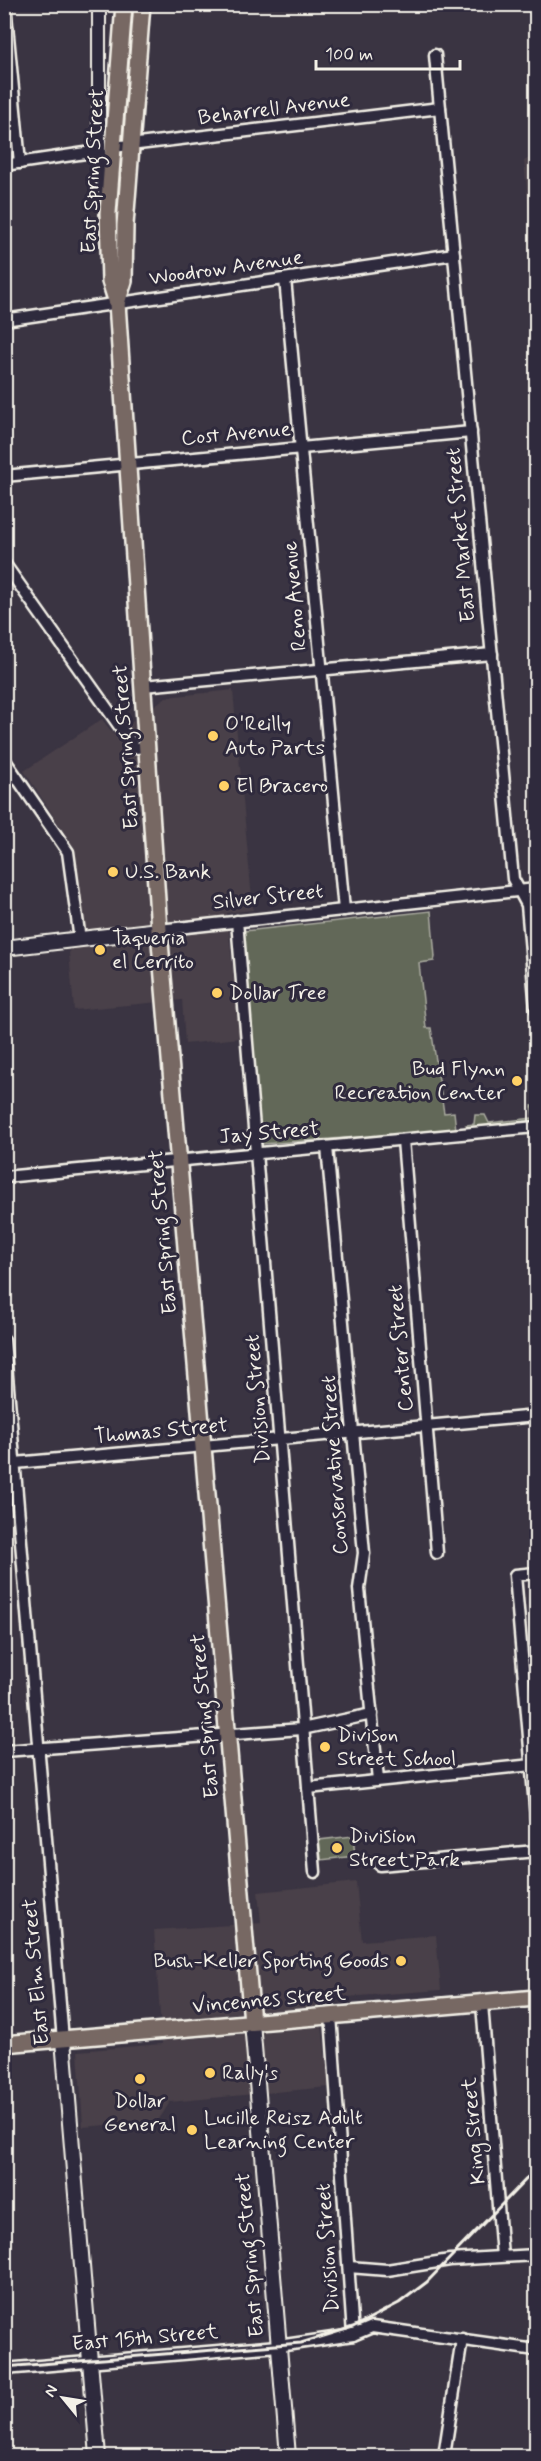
<svg xmlns="http://www.w3.org/2000/svg" width="541" height="2461" font-family="Mynerve,sans-serif">
	<rect width="100%" height="100%" fill="#3a3442"/>
	<filter id="ink" filterUnits="userSpaceOnUse"><feTurbulence type="fractalNoise" baseFrequency=".0167" numOctaves="2"/><feDisplacementMap in="SourceGraphic" scale="12" xChannelSelector="R" yChannelSelector="G"/><feConvolveMatrix kernelMatrix="1 2 1 2 8 2 1 2 1" color-interpolation-filters="sRGB"/></filter>
	<g filter="url(#ink)">
		<g fill="#483f48">
			<polygon points="536,155 536,285 524,161"/>
			<polygon points="233,690 253,910 227,913 240,1038 185,1044 182,1000 74,1010 69,953 83,928 75,849 24,771 102,719 114,735 166,697"/>
			<polygon points="356,1882 362,1941 436,1935 441,1990 319,1999 329,2087 170,2102 158,2121 83,2127 78,2051 162,2044 154,1930 261,1923 258,1892"/>
		</g>
		<g fill="#626759" stroke="#abaca0" stroke-width="1.5">
			<polygon points="431,911 435,957 434,961 419,963 426,1028 431,1028 444,1113 454,1112 456,1130 261,1144 244,931"/>
			<polygon points="532,1106 536,1106 536,1117 531,1124 470,1129 466,1125 474,1124 475,1115 485,1115 489,1123 533,1118"/>
			<polygon points="353,1836 355,1856 321,1860 319,1840"/>
		</g>
		<g fill="none" stroke-linecap="round" stroke-linejoin="round">
			<defs>
				<g id="minor">
					<polyline points="5,4 20,163"/>
					<polyline points="435,55 513,879 527,905 536,1009"/>
					<polyline points="113,147 440,108"/>
					<polyline points="4,165 99,151"/>
					<polyline points="285,279 344,910"/>
					<polyline points="4,320 454,254"/>
					<polyline points="4,476 471,432"/>
					<polyline points="4,563 135,748 147,747"/>
					<polyline points="143,686 492,654"/>
					<polyline points="4,759 68,852 80,940"/>
					<polyline points="237,921 315,1872"/>
					<polyline points="159,930 536,889"/>
					<polyline points="403,1140 437,1553"/>
					<polyline points="327,1147 364,1553 359,1589 378,1780"/>
					<polyline points="4,1177 536,1127"/>
					<polyline points="4,1340 63,2040"/>
					<polyline points="4,1464 536,1416"/>
					<polyline points="536,1573 515,1575 536,1818"/>
					<polyline points="4,1751 302,1729 372,1714"/>
					<polyline points="308,1788 532,1765"/>
					<polyline points="380,1865 536,1851"/>
					<polyline points="482,2004 502,2256"/>
					<polyline points="331,2015 353,2335"/>
					<polyline points="349,2267 387,2270 450,2260 536,2255"/>
					<polyline points="4,2369 278,2346 353,2335 372,2327 536,2350"/>
					<polyline points="444,2456 462,2339"/>
				</g>
				<polyline id="tertiary" points="99,4 99,151 105,195"/>
				<g id="secondary">
					<polyline points="4,948 159,930"/>
					<polyline points="252,2022 288,2456"/>
					<polyline points="63,2040 98,2456"/>
				</g>
				<g id="primary">
					<polyline points="124,4 108,213 110,281 117,303 159,930 252,2022"/>
					<polyline points="117,303 124,281 125,225 142,4"/>
					<polyline points="4,2044 536,1998"/>
				</g>
			</defs>
			<use href="#minor" stroke="#f4f1e8" stroke-width="15"/>
			<use href="#tertiary" stroke="#f4f1e8" stroke-width="16"/>
			<use href="#secondary" stroke="#f4f1e8" stroke-width="18"/>
			<use href="#primary" stroke="#f4f1e8" stroke-width="20"/>
			<use href="#minor" stroke="#2f2a3d" stroke-width="10"/>
			<use href="#tertiary" stroke="#2f2a3d" stroke-width="12"/>
			<use href="#secondary" stroke="#2f2a3d" stroke-width="14"/>
			<use href="#primary" stroke="#776864" stroke-width="15"/>
			<polyline stroke="#f4f1e8" stroke-width="3" points="4,2367 301,2343 353,2327 399,2303 427,2282 536,2169"/>
		</g>
	</g>
	<g fill="#ffd166" stroke="#2f2a3d" stroke-width="2">
		<circle cx="213" cy="736" r="6"/>
		<circle cx="224" cy="786" r="6"/>
		<circle cx="113" cy="872" r="6"/>
		<circle cx="100" cy="950" r="6"/>
		<circle cx="217" cy="993" r="6"/>
		<circle cx="517" cy="1081" r="6"/>
		<circle cx="325" cy="1747" r="6"/>
		<circle cx="337" cy="1848" r="6"/>
		<circle cx="401" cy="1961" r="6"/>
		<circle cx="210" cy="2073" r="6"/>
		<circle cx="140" cy="2079" r="6"/>
		<circle cx="192" cy="2130" r="6"/>
	</g>
	<g text-anchor="middle" dominant-baseline="central" stroke-width="6" stroke-linejoin="round" paint-order="stroke">
		<g font-size="21" fill="#f4f1e8" stroke="#2f2a3d">
			<text transform="translate(274 109) rotate(-7)">Beharrell Avenue</text>
			<text transform="translate(93 171) rotate(-87)">East Spring Street</text>
			<text transform="translate(226 268) rotate(-8)">Woodrow Avenue</text>
			<text transform="translate(236 434) rotate(-5)">Cost Avenue</text>
			<text transform="translate(461 535) rotate(-95)">East Market Street</text>
			<text transform="translate(295 596) rotate(-95)">Reno Avenue</text>
			<text transform="translate(126 747) rotate(-94)">East Spring Street</text>
			<text transform="translate(268 897) rotate(-6)">Silver Street</text>
			<text transform="translate(269 1133) rotate(-5)">Jay Street</text>
			<text transform="translate(163 1232) rotate(-95)">East Spring Street</text>
			<text transform="translate(401 1348) rotate(-95)">Center Street</text>
			<text transform="translate(258 1399) rotate(-95)">Division Street</text>
			<text transform="translate(161 1431) rotate(-5)">Thomas Street</text>
			<text transform="translate(335 1465) rotate(-94)">Conservative Street</text>
			<text transform="translate(205 1716) rotate(-95)">East Spring Street</text>
			<text transform="translate(36 1972) rotate(-95)">East Elm Street</text>
			<text transform="translate(269 2000) rotate(-5)">Vincennes Street</text>
			<text transform="translate(474 2131) rotate(-95)">King Street</text>
			<text transform="translate(328 2248) rotate(-94)">Division Street</text>
			<text transform="translate(250 2255) rotate(-95)">East Spring Street</text>
			<text transform="translate(145 2338) rotate(-5)">East 15th Street</text>
		</g>
		<g font-size="21" fill="#f4f1e8" stroke="#2f2a3d" text-anchor="start">
			<text x="225" y="724">O'Reilly<tspan x="225" dy="24">Auto Parts</tspan></text>
			<text x="236" y="786">El Bracero</text>
			<text x="125" y="872">U.S. Bank</text>
			<text x="112" y="938">Taqueria<tspan x="112" dy="24">el Cerrito</tspan></text>
			<text x="229" y="993">Dollar Tree</text>
			<text x="505" y="1069" text-anchor="end">Bud Flynn<tspan x="505" dy="24">Recreation Center</tspan></text>
			<text x="337" y="1735">Divison<tspan x="337" dy="24">Street School</tspan></text>
			<text x="349" y="1836">Division<tspan x="349" dy="24">Street Park</tspan></text>
			<text x="389" y="1961" text-anchor="end">Bush-Keller Sporting Goods</text>
			<text x="222" y="2073">Rally's</text>
			<text x="140" y="2101" text-anchor="middle">Dollar<tspan x="140" dy="24">General</tspan></text>
			<text x="204" y="2118">Lucille Reisz Adult<tspan x="204" dy="24">Learning Center</tspan></text>
		</g>
	</g>
	<rect width="541" height="2461" fill="none" stroke="#2f2a3d" stroke-width="24"/>
	<rect x="12" y="12" width="517" height="2437" fill="none" stroke="#f4f1e8" stroke-width="2" filter="url(#ink)"/>
	<g transform="translate(63 2398) rotate(300)" stroke="#2f2a3d" stroke-width="4.5" paint-order="stroke">
	<path d="M0-4.5L10 22L0 15L-10 22Z" fill="#f4f1e8"/>
	<text y="-9" font-size="16" font-weight="bold" text-anchor="middle" fill="#f4f1e8">N</text>
	</g>
	<path d="M316 60v9h144v-9" fill="none" stroke="#f4f1e8" stroke-width="3"/>
	<text x="325" y="60" font-size="18" fill="#f4f1e8" stroke="#2f2a3d" stroke-width="4.5" paint-order="stroke">100 m</text>
</svg>
